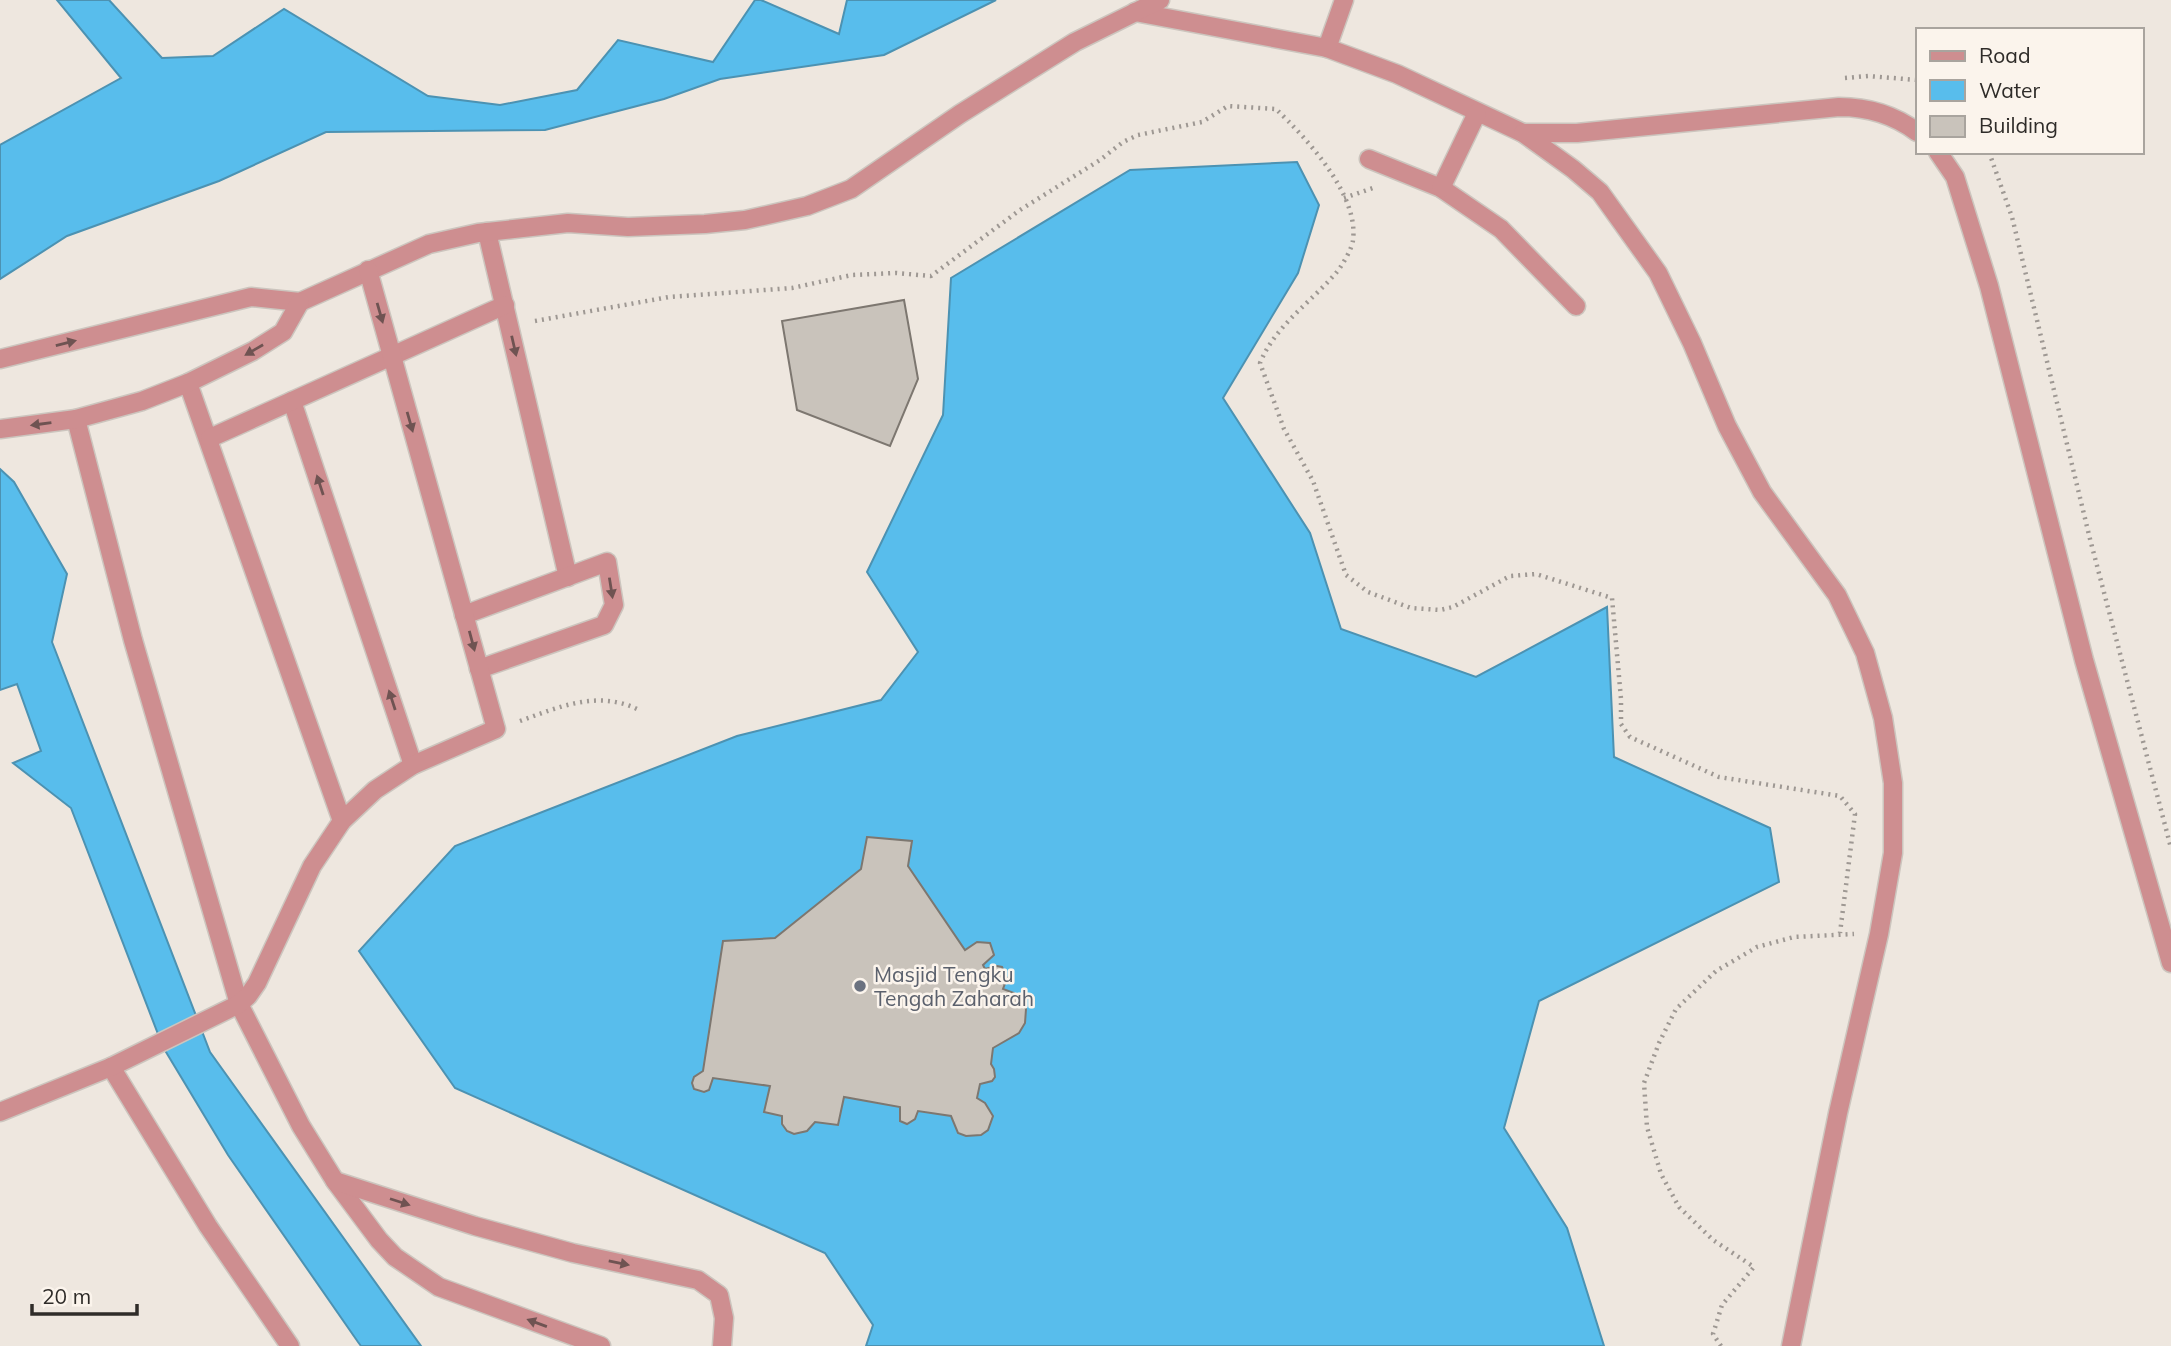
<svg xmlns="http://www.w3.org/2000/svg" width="2171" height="1346" font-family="Mulish,sans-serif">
	<rect width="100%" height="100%" fill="#eee7df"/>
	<g fill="#58bdec" stroke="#4c92b2" stroke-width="2">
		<polygon points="57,0 109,0 162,58 213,56 284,9 428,96 500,105 577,90 618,40 713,62 755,0 761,0 839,34 847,0 996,0 884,55 720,79 664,99 545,130 326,132 219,181 67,236 0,279 0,145 121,78"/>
		<polygon points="1297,162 1319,205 1298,273 1223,398 1310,533 1341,629 1476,677 1607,607 1614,757 1770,828 1779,882 1539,1001 1504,1128 1567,1228 1604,1346 866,1346 873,1325 825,1253 455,1088 359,951 455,846 737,736 881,700 918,652 867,572 943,415 951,278 1130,170"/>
		<polygon points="0,469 14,482 67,574 52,642 210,1052 421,1346 361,1346 358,1342 228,1155 163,1047 71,808 13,763 41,751 17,684 0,690"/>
	</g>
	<g fill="#c9c3bb" stroke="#7d7770" stroke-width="2">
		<polygon points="904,300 918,379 890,446 797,410 782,321"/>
		<polygon points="867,837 912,841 908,866 965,950 977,942 990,943 994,955 983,965 985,969 997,966 1002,967 1007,978 1003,989 1014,993 1026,1009 1025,1023 1019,1033 993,1048 991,1064 994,1069 995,1077 992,1081 980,1084 977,1098 985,1103 993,1116 988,1130 981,1135 966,1136 958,1133 951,1116 918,1111 915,1119 907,1124 900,1121 900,1107 844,1097 838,1125 815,1122 807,1131 794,1134 787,1131 782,1124 782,1116 764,1112 770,1086 713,1078 709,1090 704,1092 694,1089 692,1083 694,1077 703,1071 723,941 775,938 861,869"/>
	</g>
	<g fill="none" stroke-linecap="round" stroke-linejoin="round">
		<defs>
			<g id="minor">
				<polyline points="1135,12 1327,48 1397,74 1523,133 1573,169 1600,192 1658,273 1692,343 1727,426 1762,492 1837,595 1865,653 1883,718 1893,783 1893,853 1879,934 1838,1113 1791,1346"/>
				<polyline points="1327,48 1344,0"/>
				<path d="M1523,133h54l262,-26c29,0 54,7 78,25"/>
				<polyline points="1938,152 1955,177 1989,286 2084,660 2171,963"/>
				<polyline points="1369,159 1441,188 1501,229 1576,306"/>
				<polyline points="1441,188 1477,113"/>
				<polyline points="487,232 568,577"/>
				<polyline points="0,359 251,297 300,302 429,244 478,233 568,223 628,227 705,224 745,220 807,206 851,189 960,114 1075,42 1160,0"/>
				<polyline points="188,383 342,821"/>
				<polyline points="292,401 413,765"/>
				<polyline points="76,419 133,640 239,1004 301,1126 335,1181 379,1240 395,1257 439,1287 601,1346"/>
				<polyline points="0,429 76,419 142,401 188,383 253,351 283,332 300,302"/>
				<polyline points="210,438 505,305"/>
				<polyline points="464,615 607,562 614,605 604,625 479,669"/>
				<polyline points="111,1067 208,1226 290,1346"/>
				<polyline points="0,1112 111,1067 239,1004 248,996 257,983 312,866 342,821 375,790 413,765 496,729 368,270"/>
				<polyline points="335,1181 475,1226 573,1253 698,1280 719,1295 724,1318 722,1346"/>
			</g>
		</defs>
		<use href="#minor" stroke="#ccc5be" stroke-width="21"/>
		<g stroke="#9e9893" stroke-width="4.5" stroke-dasharray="2 5" stroke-linecap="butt">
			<polyline points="1845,78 1868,76 1917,80"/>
			<polyline points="1989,152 2012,217 2090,539 2171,848"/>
			<polyline points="1344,198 1373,188"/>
			<path d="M535,321l134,-24 123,-9 60,-13 44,-2 35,3 89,-66 80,-50 23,-18 15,-7 64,-13 26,-16 48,3c30,29 83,85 77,131 -1,9 -11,26 -17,33 -26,30 -61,53 -76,90l24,66 29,52 33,94 22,17 43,16 29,2 13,-3 57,-31 26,-2 76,24 9,101v25l9,13 89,40 121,19 15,18 -15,119"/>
			<path d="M520,721c39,-14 77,-31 117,-12"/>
			<polyline points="1721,1346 1713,1334 1722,1305 1754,1267 1713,1240 1679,1207 1661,1174 1647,1127 1644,1083 1659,1043 1676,1009 1716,971 1757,947 1794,937 1854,934"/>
		</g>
		<use href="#minor" stroke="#ce8e90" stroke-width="18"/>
	</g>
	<defs><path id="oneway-solid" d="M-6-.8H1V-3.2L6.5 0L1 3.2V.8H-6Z" transform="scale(1.75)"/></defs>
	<g fill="#6f5352">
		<use href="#oneway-solid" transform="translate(380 313) rotate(74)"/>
		<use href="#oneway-solid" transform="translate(66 343) rotate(-14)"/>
		<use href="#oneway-solid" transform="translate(514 346) rotate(77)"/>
		<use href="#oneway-solid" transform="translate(254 350) rotate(150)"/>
		<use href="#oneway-solid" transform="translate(410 422) rotate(74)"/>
		<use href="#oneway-solid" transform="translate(41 424) rotate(172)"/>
		<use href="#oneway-solid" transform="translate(320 485) rotate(-108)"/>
		<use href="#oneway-solid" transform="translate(611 588) rotate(81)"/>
		<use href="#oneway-solid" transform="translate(472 641) rotate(75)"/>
		<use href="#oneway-solid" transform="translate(392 700) rotate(-108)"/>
		<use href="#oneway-solid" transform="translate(400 1202) rotate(18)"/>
		<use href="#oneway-solid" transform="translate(619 1263) rotate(12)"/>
		<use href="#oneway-solid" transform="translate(537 1323) rotate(-160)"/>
	</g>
	<circle fill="#6b7280" stroke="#fbf4ec" stroke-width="2.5" cx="860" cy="986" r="7"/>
	<g text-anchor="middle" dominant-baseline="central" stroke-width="5" stroke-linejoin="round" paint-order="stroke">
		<g font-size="21" fill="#5b616d" stroke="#fbf4ec" text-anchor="start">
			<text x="874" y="974">Masjid Tengku<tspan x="874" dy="24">Tengah Zaharah</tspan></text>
		</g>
	</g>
	<rect x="1916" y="28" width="228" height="126" fill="#fbf4ec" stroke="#a9a49e" stroke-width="2"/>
	<rect x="1930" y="51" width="35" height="10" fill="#ce8e90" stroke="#a9a49e" stroke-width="2"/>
	<text x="1979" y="63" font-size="21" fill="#2f2c29">Road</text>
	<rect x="1930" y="80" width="35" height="21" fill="#58bdec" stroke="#a9a49e" stroke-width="2"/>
	<text x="1979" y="98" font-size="21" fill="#2f2c29">Water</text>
	<rect x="1930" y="116" width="35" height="21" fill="#c9c3bb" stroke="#a9a49e" stroke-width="2"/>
	<text x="1979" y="133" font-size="21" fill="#2f2c29">Building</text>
	<path d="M32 1304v10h105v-10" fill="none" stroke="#2f2c29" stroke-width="3.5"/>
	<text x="42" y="1304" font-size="21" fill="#2f2c29" stroke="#fbf4ec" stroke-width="5" paint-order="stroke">20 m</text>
</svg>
